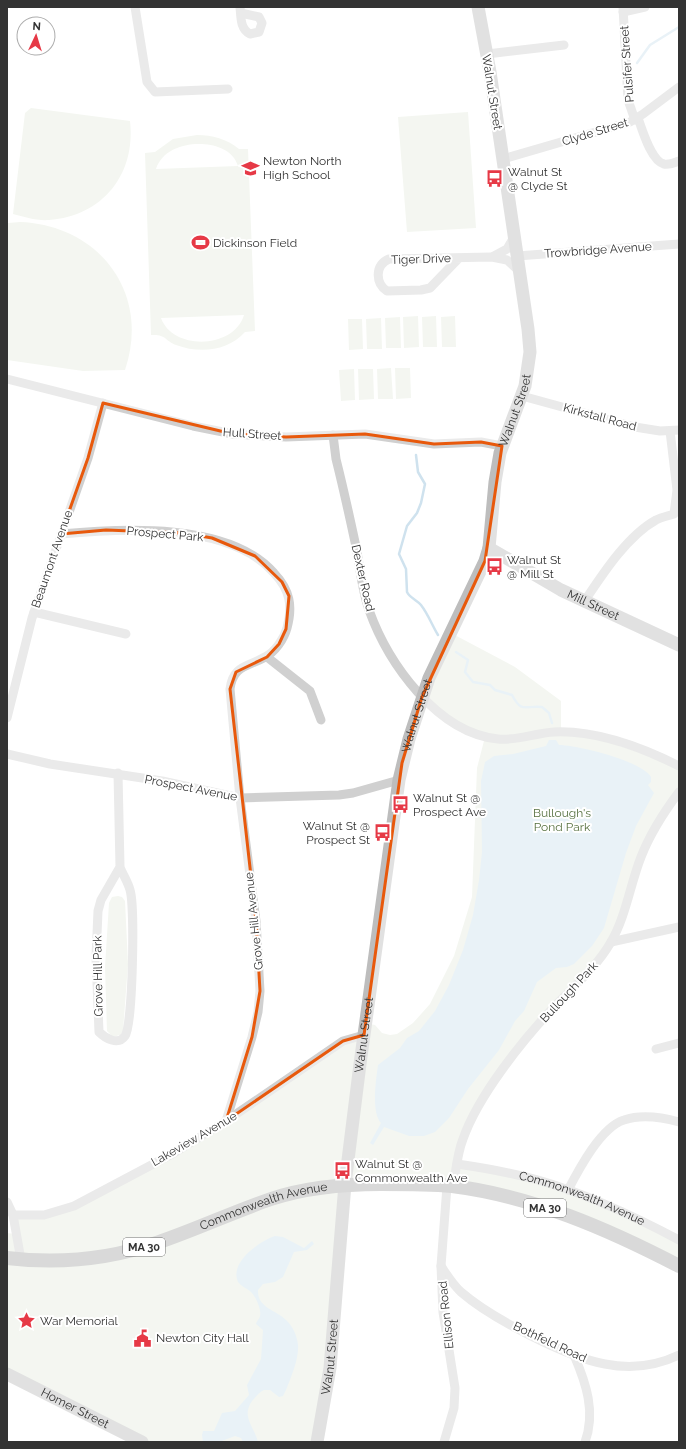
<svg xmlns="http://www.w3.org/2000/svg" width="686" height="1449" font-family="Raleway,sans-serif">
	<rect width="100%" height="100%" fill="#fff"/>
	<g fill="#e6ecdf" fill-rule="evenodd">
		<path d="M31,108l99,13c6,53 -27,95 -81,99 -12,1 -25,-3 -36,-6l12,-101z"/>
		<polygon points="468,112 476,228 407,232 398,117"/>
		<path d="M197,135c15,0 30,4 42,14h9l7,182 -10,1c-17,19 -45,22 -69,13 -12,-5 -10,-11 -25,-10l-6,-182 10,-1 18,-13zM202,144c15,1 31,6 36,22l-82,3c6,-19 28,-26 46,-25zM244,315c-10,34 -71,36 -83,3z"/>
		<path d="M20,222c79,3 131,71 105,148l-42,1 -76,-11v-129l1,-8z"/>
		<polygon points="418,316 419,347 404,348 403,317"/>
		<polygon points="436,316 437,347 423,347 422,317"/>
		<polygon points="455,316 456,347 442,347 441,317"/>
		<polygon points="400,317 401,348 386,348 385,318"/>
		<polygon points="381,318 382,349 367,349 366,319"/>
		<polygon points="348,319 362,319 363,349 349,350"/>
		<polygon points="391,368 393,399 378,399 377,369"/>
		<polygon points="395,368 410,368 411,398 396,399"/>
		<polygon points="354,369 355,400 341,401 339,370"/>
		<polygon points="358,369 373,369 374,399 359,400"/>
		<polygon points="451,633 515,667 561,701 561,732 587,735 679,766 679,792 659,821 611,942 552,1008 484,1099 457,1163 539,1180 679,1240 679,1266 503,1197 345,1184 317,1442 142,1442 7,1374 7,1233 15,1234 13,1215 59,1211 174,1153 343,1041 364,1035 365,1023 375,1025 382,1033 390,1035 397,1034 413,1023 430,1004 454,956 472,897 477,768 485,737 474,733 422,697"/>
		<polygon points="118,896 122,897 125,901 128,964 123,1031 120,1035 113,1037 107,1031 105,967 109,903 112,897"/>
	</g>
	<g fill="#cfe2ee">
		<path d="M549,740h7l3,5c18,0 83,16 92,32v5l-3,3 6,8 -18,33 -10,27 -22,75 -12,18 -18,18 -7,3 -11,1 -19,14 -13,29 -9,10 -16,29 -31,39 -19,29 -14,14 -11,4h-15l-25,-9 -11,18 -3,-2 11,-20c-10,-11 -5,-43 -3,-58l22,-17 7,-10 12,-7 16,-20 14,-26 14,-35 10,-35 6,-35 3,-28 -1,-71 4,-19 9,-6 19,-2 33,-8z"/>
		<path d="M275,1236l8,1 21,11 8,-7 2,3 -7,6 -13,2 -11,25 -8,5 -12,2 -5,6c-1,18 18,20 28,30 7,6 11,16 12,25 1,14 -7,32 -12,45l-3,6 -4,1 -9,-7h-6c-5,2 -8,7 -12,11 -11,16 2,25 6,41h-15l-2,-4 -6,-2 -16,6h-16l-1,-7 1,-4h11l8,-18 13,-2 14,-16 -2,-10 14,-26 2,-29 -7,-6c1,-4 3,-4 4,-8 2,-6 -5,-21 -10,-25 -4,-3 -9,-5 -12,-9 -9,-20 22,-41 37,-46z"/>
	</g>
	<g fill="none" stroke-linecap="round" stroke-linejoin="round">
		<g stroke="#cfe2ee" stroke-width="2.5">
			<polyline points="637,63 650,45 679,27"/>
			<path d="M416,455l2,17 7,12 -4,19 -4,10 -10,13 -8,28 7,15 1,23c3,6 10,8 14,13 7,9 11,20 17,30"/>
			<path d="M456,652l12,8 -3,12 8,10 17,3 5,5 17,5c10,19 13,10 30,12l7,6 3,10"/>
		</g>
		<g stroke="#d0d0d0" stroke-width="9">
			<polyline points="135,7 147,82 155,92 228,89"/>
			<path d="M240,7c1,10 0,22 10,27l9,-2 3,-9 -3,-6 -18,-4"/>
			<polyline points="623,7 628,100 635,120"/>
			<polyline points="623,12 645,7"/>
			<polyline points="487,54 564,45"/>
			<path d="M638,118c4,11 13,43 26,46 5,1 10,-1 15,-3"/>
			<polyline points="503,159 630,122 643,114 679,87"/>
			<polyline points="494,256 507,249 514,237"/>
			<polyline points="517,256 679,244"/>
			<path d="M459,258l-29,30 -9,2 -34,1c-12,-8 -12,-26 2,-32l103,-2 15,3 12,11"/>
			<polyline points="7,379 193,426 233,434 286,437 365,434 434,444 481,442 502,446"/>
			<polyline points="522,396 635,427 660,431 679,430"/>
			<path d="M333,435l3,24c7,28 13,55 19,83 5,22 6,46 14,68 19,53 68,123 129,129 19,2 37,-6 56,-7 43,-2 87,15 125,34"/>
			<path d="M61,534c61,-6 169,-12 213,39 16,17 19,33 13,55 -3,11 -12,24 -22,29 -17,10 -32,8 -35,32l10,109 16,123 4,70 -2,21 -6,25 -26,84"/>
			<path d="M584,602c18,-27 43,-66 72,-82 6,-3 12,-4 18,-6l3,-24 -7,-59"/>
			<polyline points="34,612 126,634"/>
			<polyline points="267,657 310,691 321,720"/>
			<polyline points="7,718 32,618 88,458 103,403"/>
			<polyline points="7,754 50,764 162,781 240,798 339,795 353,793 399,780"/>
			<path d="M118,773l2,94 -19,33 -3,11 -2,46 3,75c6,6 19,14 26,4 8,-11 10,-131 5,-146 -2,-8 -7,-15 -10,-23"/>
			<polyline points="611,942 679,927"/>
			<polyline points="656,1049 679,1043"/>
			<path id="s1" d="M457,1164c28,4 55,9 81,16 50,14 96,36 141,60"/>
			<path d="M453,1187c3,-16 4,-33 10,-48 15,-43 59,-98 90,-131 20,-21 43,-40 58,-66 15,-26 19,-57 30,-85 9,-23 23,-45 38,-65"/>
			<path d="M568,1190c11,-21 33,-63 56,-70 18,-6 37,-3 55,2"/>
			<polyline points="7,1202 13,1215 21,1260"/>
			<polyline points="13,1215 44,1215 74,1206 174,1153 226,1121 343,1041 364,1035"/>
			<path d="M441,1266c6,9 12,19 20,26 30,26 105,65 144,72 25,5 51,2 74,-9"/>
			<path d="M574,1355c12,28 22,57 11,87"/>
			<polyline points="444,1442 454,1408 455,1388 443,1312 441,1266 447,1186"/>
		</g>
		<g stroke="#bdbdbd" stroke-width="13">
			<path id="s2" d="M489,548l72,42 118,55"/>
			<path id="s3" d="M7,1374l135,68"/>
			<path id="s4" d="M317,1442l13,-74 15,-184 15,-120 39,-284 10,-41 20,-61 56,-117 4,-13 6,-66 5,-29 25,-67 5,-34 -2,-23 -38,-257 -12,-65"/>
		</g>
		<path stroke="#ababab" stroke-width="14" id="s5" d="M7,1258c51,6 104,1 152,-16 38,-13 74,-30 112,-43 36,-12 72,-15 110,-15 24,0 47,0 71,2 80,10 156,43 227,80"/>
	</g>
	<path d="M0 0H686V1449H0ZM103,403l130,31 53,3 79,-3 69,10 47,-2 21,4 -17,115 -63,136 -20,66 -38,272 -21,6 -117,80 26,-84 8,-46 -4,-70 -26,-232 6,-17 31,-15 12,-13 7,-15 3,-33 -7,-14 -27,-26 -43,-18 -29,-5 -77,-3 -45,4 27,-76z" fill="#fff" fill-opacity=".55" fill-rule="evenodd"/>
	<path fill="none" stroke="#e8590c" stroke-width="3" stroke-linejoin="round" d="M103,403l130,31 53,3 79,-3 69,10 47,-2 21,4 -17,115 -63,136 -20,66 -38,272 -21,6 -117,80 26,-84 8,-46 -4,-70 -26,-232 6,-17 31,-15 12,-13 7,-15 3,-33 -7,-14 -27,-26 -43,-18 -29,-5 -77,-3 -45,4 27,-76z"/>
	<defs>
		<symbol id="school-bare" viewBox="-9 -9 18 18"><path d="M0-5L7-2L0 1L-7-2ZM-4 1L0 2.5L4 1V4Q0 6-4 4Z" fill="#e63946" stroke="#fff" stroke-width="2.5" paint-order="stroke"/></symbol>
		<symbol id="bus-bare" viewBox="-9 -9 18 18"><path d="M-5-6H5V4H4V6H2V4H-2V6H-4V4H-5ZM-3.5-4V0h7V-4ZM-3.5 1.2v1.5H-2V1.2ZM2 1.2v1.5H3.5V1.2Z" fill="#e63946" stroke="#fff" stroke-width="2.5" paint-order="stroke"/></symbol>
		<symbol id="stadium-bare" viewBox="-9 -9 18 18"><path d="M0-5a6.5 5 0 1 0 0 10a6.5 5 0 1 0 0-10ZM-3.5-1.8h7v3.6h-7Z" fill="#e63946" stroke="#fff" stroke-width="2.5" paint-order="stroke"/></symbol>
		<symbol id="sight-bare" viewBox="-9 -9 18 18"><path d="M0-6L1.8-2.2L6-1.7L2.9 1.2L3.7 5.4L0 3.3L-3.7 5.4L-2.9 1.2L-6-1.7L-1.8-2.2Z" fill="#e63946" stroke="#fff" stroke-width="2.5" paint-order="stroke"/></symbol>
		<symbol id="civic-bare" viewBox="-9 -9 18 18"><path d="M-.6-6.5H3V-4.5H.6V-3L4-1V1h2V6H-6V1h2V-1L-.6-3ZM-1.2 2.5V6h2.4V2.5Z" fill="#e63946" stroke="#fff" stroke-width="2.5" paint-order="stroke"/></symbol>
	</defs>
	<g fill-rule="evenodd">
		<use href="#school-bare" x="238" y="156" width="25" height="25"/>
		<use href="#bus-bare" x="482" y="166" width="25" height="25"/>
		<use href="#stadium-bare" x="188" y="230" width="25" height="25"/>
		<use href="#bus-bare" x="482" y="554" width="25" height="25"/>
		<use href="#bus-bare" x="388" y="792" width="25" height="25"/>
		<use href="#bus-bare" x="370" y="820" width="25" height="25"/>
		<use href="#bus-bare" x="330" y="1158" width="25" height="25"/>
		<use href="#sight-bare" x="14" y="1308" width="25" height="25"/>
		<use href="#civic-bare" x="130" y="1326" width="25" height="25"/>
	</g>
	<g text-anchor="middle" dominant-baseline="central" stroke-width="4" stroke-linejoin="round" paint-order="stroke">
		<g fill="#fff" stroke="#707070" stroke-width="1">
			<rect x="524" y="1199" width="42" height="18" rx="3"/>
			<rect x="123" y="1238" width="42" height="18" rx="3"/>
		</g>
		<g font-size="11" font-weight="bold" fill="#333">
			<text x="545" y="1208">MA 30</text>
			<text x="144" y="1247">MA 30</text>
		</g>
		<g font-size="12" fill="#333" stroke="#fff">
			<text transform="translate(627 64) rotate(-94)">Pulsifer Street</text>
			<text transform="translate(492 92) rotate(81)">Walnut Street</text>
			<text transform="translate(595 132) rotate(-17)">Clyde Street</text>
			<text transform="translate(598 250) rotate(-4)">Trowbridge Avenue</text>
			<text transform="translate(421 259) rotate(-2)">Tiger Drive</text>
			<text stroke="none"><textPath href="#s4" startOffset="1058">Walnut Street</textPath></text>
			<text transform="translate(600 417) rotate(15)">Kirkstall Road</text>
			<text transform="translate(252 434) rotate(4)">Hull Street</text>
			<text transform="translate(165 534) rotate(5)">Prospect Park</text>
			<text transform="translate(52 559) rotate(-71)">Beaumont Avenue</text>
			<text transform="translate(363 578) rotate(77)">Dexter Road</text>
			<text stroke="none"><textPath href="#s2" startOffset="119">Mill Street</textPath></text>
			<text stroke="none"><textPath href="#s4" startOffset="734">Walnut Street</textPath></text>
			<text transform="translate(191 788) rotate(11)">Prospect Avenue</text>
			<text transform="translate(254 921) rotate(-96)">Grove Hill Avenue</text>
			<text transform="translate(98 976) rotate(-91)">Grove Hill Park</text>
			<text transform="translate(569 992) rotate(-47)">Bullough Park</text>
			<text stroke="none"><textPath href="#s4" startOffset="410">Walnut Street</textPath></text>
			<text transform="translate(194 1139) rotate(-30)">Lakeview Avenue</text>
			<text stroke="none"><textPath href="#s1" startOffset="130">Commonwealth Avenue</textPath></text>
			<text stroke="none"><textPath href="#s5" startOffset="265">Commonwealth Avenue</textPath></text>
			<text transform="translate(446 1315) rotate(-96)">Ellison Road</text>
			<text transform="translate(550 1342) rotate(25)">Bothfeld Road</text>
			<text stroke="none"><textPath href="#s4" startOffset="86">Walnut Street</textPath></text>
			<text stroke="none"><textPath href="#s3" startOffset="76">Homer Street</textPath></text>
		</g>
		<g font-size="12" fill="#333" stroke="#fff" text-anchor="start">
			<text x="263" y="161">Newton North<tspan x="263" dy="14">High School</tspan></text>
			<text x="508" y="172">Walnut St<tspan x="508" dy="14">@ Clyde St</tspan></text>
			<text x="213" y="243">Dickinson Field</text>
			<text x="507" y="560">Walnut St<tspan x="507" dy="14">@ Mill St</tspan></text>
			<text x="413" y="798">Walnut St @<tspan x="413" dy="14">Prospect Ave</tspan></text>
			<text x="370" y="826" text-anchor="end">Walnut St @<tspan x="370" dy="14">Prospect St</tspan></text>
			<text x="355" y="1164">Walnut St @<tspan x="355" dy="14">Commonwealth Ave</tspan></text>
			<text x="40" y="1321">War Memorial</text>
			<text x="156" y="1338">Newton City Hall</text>
		</g>
		<g font-size="12" fill="#56703f" stroke="#fff">
			<text x="562" y="813">Bullough's<tspan x="562" dy="14">Pond Park</tspan></text>
		</g>
	</g>
	<rect width="686" height="1449" fill="none" stroke="#333333" stroke-width="16"/>
	<g transform="translate(36 36) rotate(4)"><circle r="19" fill="#ffffff" stroke="#adadad"/>
	<path d="M0-3L7 15L0 10L-7 15Z" fill="#e63946"/>
	<text y="-6" font-size="11" font-weight="bold" text-anchor="middle" fill="#333333">N</text>
	</g>
</svg>
